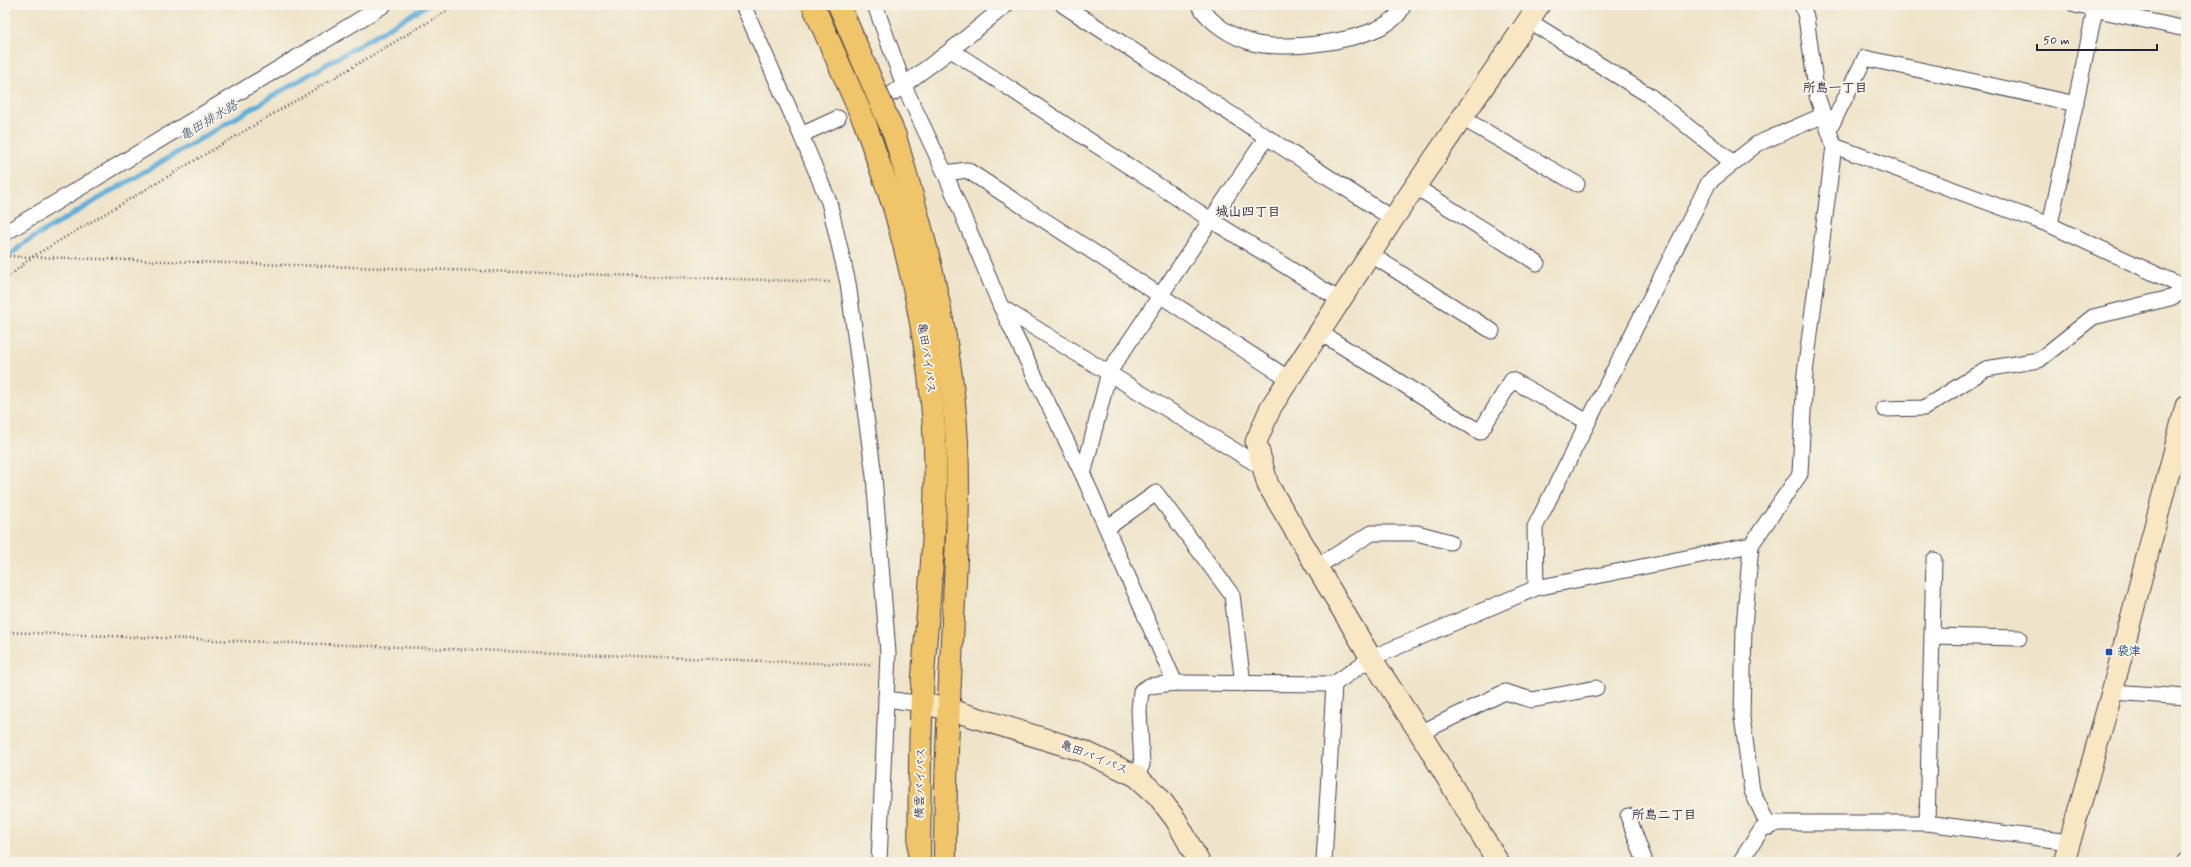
<svg xmlns="http://www.w3.org/2000/svg" width="2191" height="867" font-family="Mynerve,'Klee One',sans-serif">
	<rect width="100%" height="100%" fill="#f7f3e8"/>
	<filter id="ink" filterUnits="userSpaceOnUse"><feTurbulence type="fractalNoise" baseFrequency=".025" numOctaves="2"/><feDisplacementMap in="SourceGraphic" scale="8" xChannelSelector="R" yChannelSelector="G"/><feConvolveMatrix kernelMatrix="1 2 1 2 8 2 1 2 1" color-interpolation-filters="sRGB"/></filter>
	<filter id="wash" filterUnits="userSpaceOnUse"><feTurbulence type="fractalNoise" baseFrequency=".012" numOctaves="4" result="noise"/><feDisplacementMap in="SourceGraphic" scale="16" xChannelSelector="R" yChannelSelector="G"/><feGaussianBlur stdDeviation="0.9" result="paint"/><feColorMatrix in="noise" values="0 0 0 0 0 0 0 0 0 0 0 0 0 0 0 0 0 1.4 0 .05"/><feComposite in="paint" operator="in"/></filter>
	<g filter="url(#wash)">
		<rect width="100%" height="100%" fill="#efe4c9"/>
		<g fill="none" stroke-linecap="round" stroke-linejoin="round">
			<polyline stroke="#5faed9" stroke-width="5" points="5,260 24,243 427,5"/>
		</g>
	</g>
	<g filter="url(#ink)">
		<g fill="none" stroke-linecap="round" stroke-linejoin="round">
			<defs>
				<g id="street">
					<polyline points="743,5 801,135 829,202 848,283 874,476 888,653 879,862"/>
					<polyline points="875,5 904,86 945,173 1001,307 1083,475 1175,683"/>
					<polyline points="1063,5 1393,219"/>
					<path d="M1199,5c11,18 33,32 54,38 31,9 141,-2 150,-38"/>
					<polyline points="2075,5 2186,29"/>
					<polyline points="1529,21 1650,96 1733,163"/>
					<polyline points="951,50 1211,220 1340,300"/>
					<polyline points="893,93 951,50 1006,5"/>
					<polyline points="1462,118 1577,184"/>
					<polyline points="1829,130 1865,58 2076,104"/>
					<polyline points="801,135 838,118"/>
					<polyline points="1834,146 2050,225 2186,288"/>
					<polyline points="945,173 967,170 1289,379"/>
					<polyline points="1416,187 1537,263"/>
					<polyline points="2050,225 2096,5"/>
					<polyline points="5,233 384,5"/>
					<polyline points="1370,254 1492,331"/>
					<polyline points="1001,307 1263,468"/>
					<polyline points="1319,332 1480,432 1512,380 1588,422"/>
					<polyline points="1884,409 1924,408 1986,369 2039,360 2093,317 2170,298 2186,291"/>
					<polyline points="1083,475 1109,372 1266,138"/>
					<polyline points="1107,528 1156,493 1232,595 1243,684"/>
					<polyline points="1316,567 1372,533 1417,533 1450,542"/>
					<polyline points="1536,588 1535,527 1709,182 1757,144 1824,115"/>
					<polyline points="1932,636 2019,638"/>
					<polyline points="2112,692 2186,697"/>
					<polyline points="886,699 923,704"/>
					<polyline points="1420,733 1505,692 1532,700 1596,688"/>
					<polyline points="1136,776 1142,765 1139,710 1141,691 1149,686 1175,683 1334,684 1371,658 1536,588 1751,545"/>
					<polyline points="1628,816 1645,862"/>
					<polyline points="1927,823 1934,560"/>
					<polyline points="1769,827 1752,791 1742,717 1744,627 1751,545 1800,474 1805,373 1834,146 1817,96 1806,17 1802,5"/>
					<polyline points="1324,862 1334,684"/>
					<polyline points="1740,862 1762,829 1778,823 1927,823 2069,842"/>
					<polyline points="2185,862 2186,861"/>
				</g>
				<g id="secondary">
					<polyline points="923,704 948,709 1083,751 1136,776 1158,796 1176,820 1199,862"/>
					<polyline points="1498,862 1420,733 1371,658 1268,485 1256,442 1271,407 1393,219 1539,5"/>
					<polyline points="2064,862 2112,692 2186,406"/>
				</g>
				<g id="highway">
					<path d="M913,199c23,80 40,161 44,244 3,66 -2,132 -5,198 -4,73 -7,147 -7,221"/>
					<path d="M894,207c22,78 38,159 41,241 3,76 -7,153 -12,228 -4,61 -3,125 -4,186"/>
				</g>
			</defs>
			<use href="#street" stroke="#413f50" stroke-width="17"/>
			<use href="#secondary" stroke="#413f50" stroke-width="23"/>
			<use href="#highway" stroke="#413f50" stroke-width="24"/>
			<g stroke="#413f50" stroke-width="2.5" stroke-dasharray="1 3" stroke-linecap="butt">
				<polyline points="5,256 832,282"/>
				<polyline points="5,280 32,257 457,5"/>
				<polyline points="5,632 869,665 872,663"/>
			</g>
			<use href="#street" stroke="#fff" stroke-width="15"/>
			<use href="#secondary" stroke="#f9e7c3" stroke-width="21"/>
			<use href="#highway" stroke="#f0c469" stroke-width="22"/>
			<defs>
				<g id="highway-bridge">
					<polyline points="813,5 865,123 894,207"/>
					<polyline points="839,5 895,136 913,199"/>
				</g>
			</defs>
			<use href="#highway-bridge" stroke="#413f50" stroke-width="24" stroke-linecap="butt"/>
			<use href="#highway-bridge" stroke="#f0c469" stroke-width="22"/>
		</g>
	</g>
	<rect fill="#1a4fb4" stroke="#f7f3e8" stroke-width="1.5" x="2105" y="648" width="8" height="8" rx="2"/>
	<g text-anchor="middle" dominant-baseline="central" stroke-width="4" stroke-linejoin="round" paint-order="stroke">
		<g font-size="12" fill="#22223b" stroke="#f7f3e8">
			<text transform="translate(926 358) rotate(82)">亀田バイパス</text>
			<text transform="translate(1094 758) rotate(22)">亀田バイパス</text>
			<text transform="translate(921 783) rotate(-88)">横雲バイパス</text>
		</g>
		<g font-size="12" font-weight="bold" fill="#164399" stroke="#f7f3e8" text-anchor="start">
			<text x="2117" y="652">袋津</text>
		</g>
		<g font-size="13" font-weight="bold" fill="#22223b" stroke="#f7f3e8">
			<text x="1835" y="88">所島一丁目</text>
			<text x="1248" y="212">城山四丁目</text>
			<text x="1664" y="815">所島二丁目</text>
		</g>
		<g font-size="13" font-style="italic" fill="#375372" stroke="#f7f3e8">
			<text transform="translate(209 121) rotate(-31)">亀田排水路</text>
		</g>
	</g>
	<rect width="2191" height="867" fill="none" stroke="#f7f3e8" stroke-width="20"/>
	<path d="M2037 44v6h120v-6" fill="none" stroke="#22223b" stroke-width="2"/>
	<text x="2043" y="44" font-size="12" fill="#22223b" stroke="#f7f3e8" stroke-width="3" paint-order="stroke">50 m</text>
</svg>
